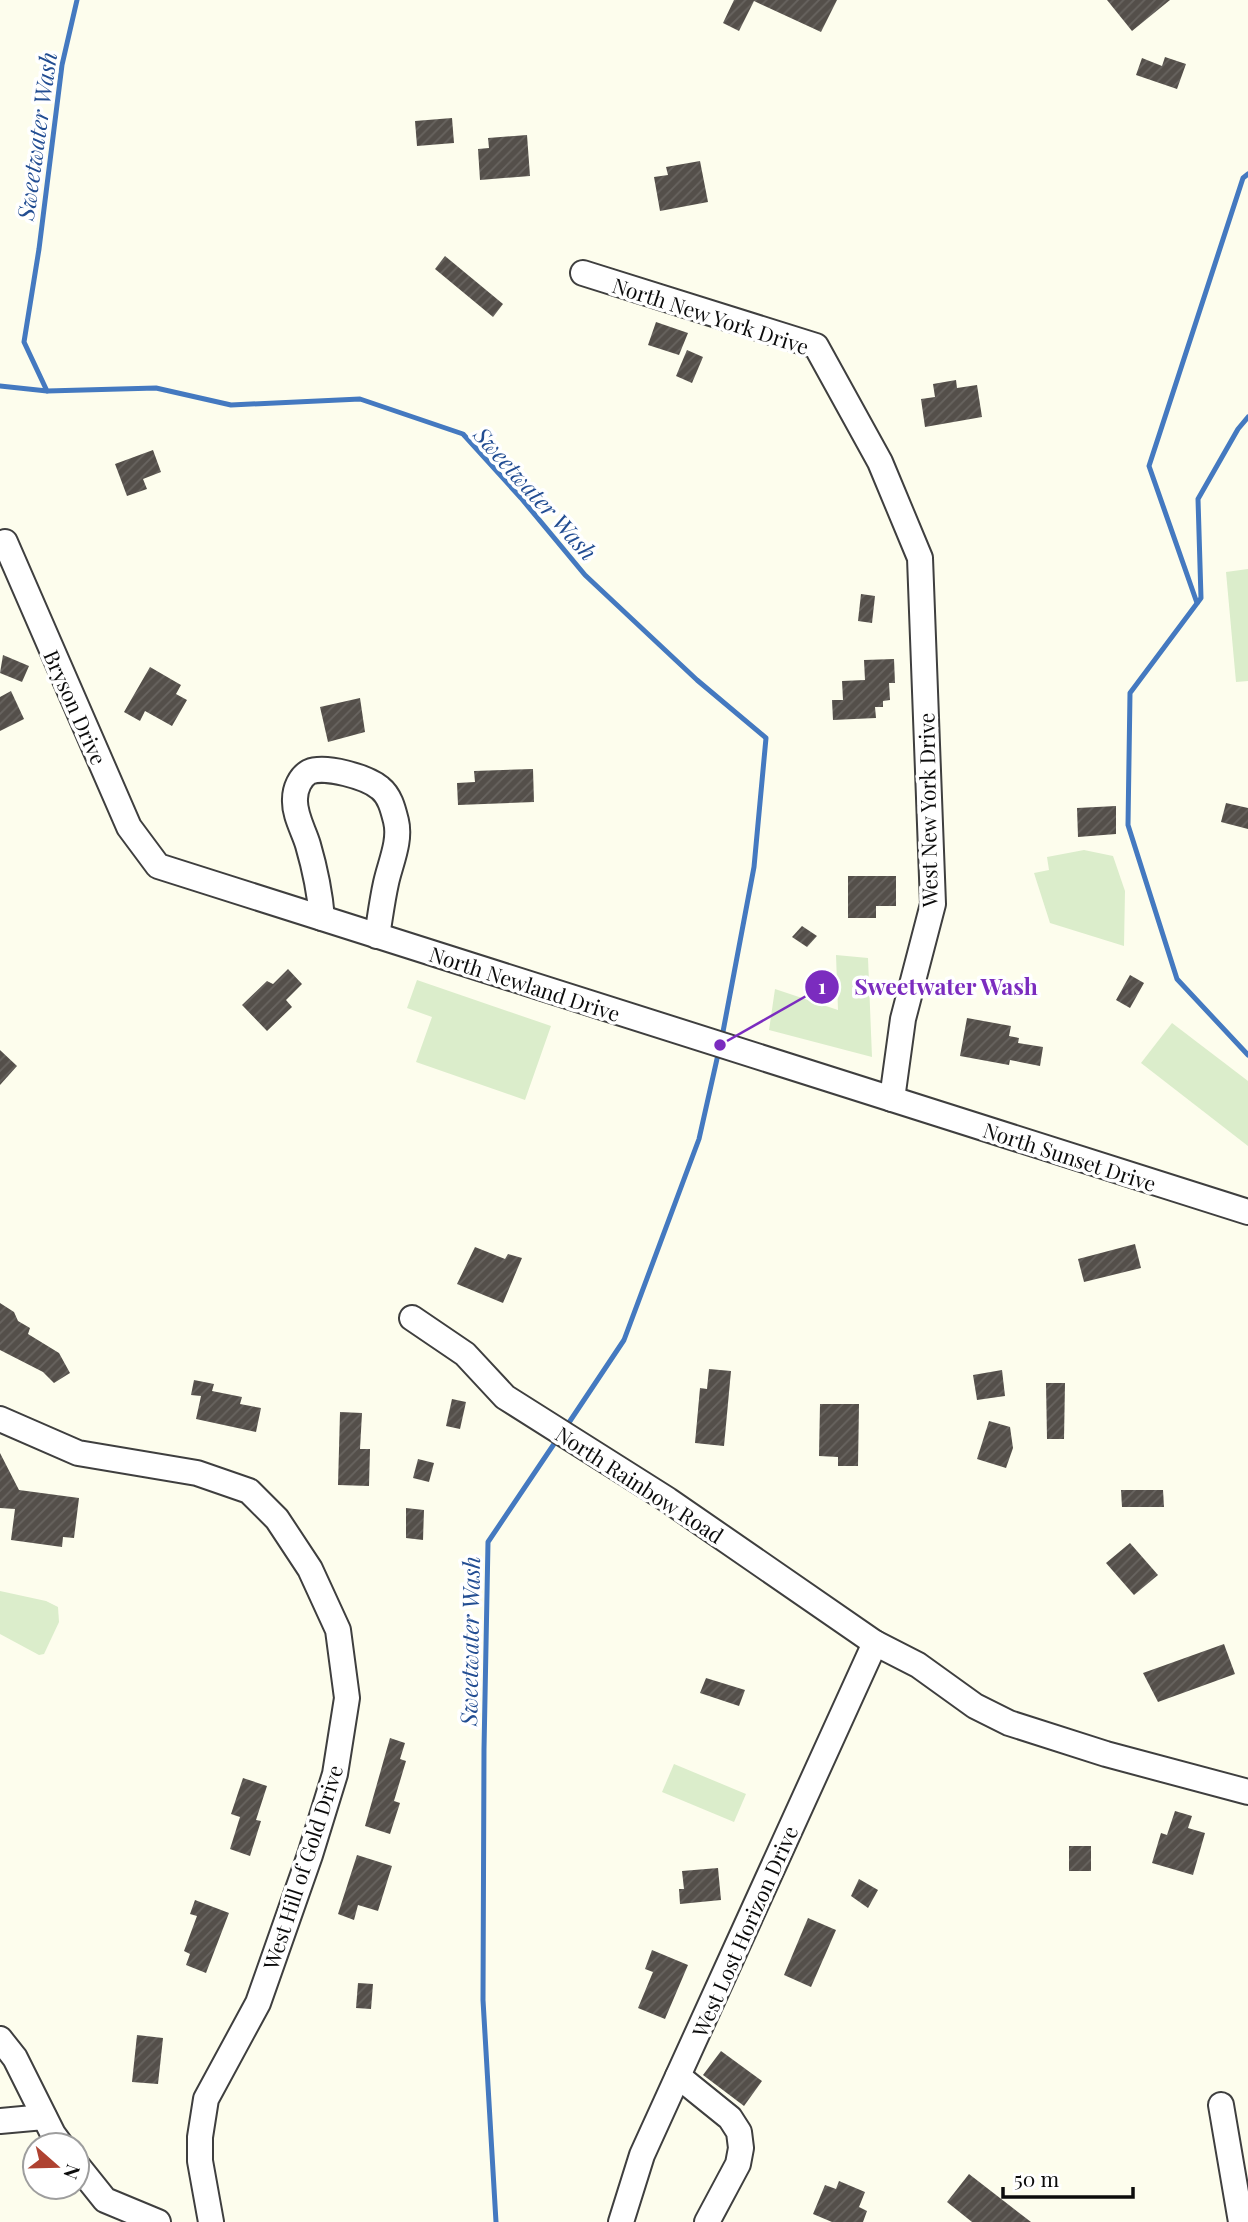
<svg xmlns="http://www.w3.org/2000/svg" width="1248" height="2222" font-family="'Playfair Display',serif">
	<defs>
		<pattern id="building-hatch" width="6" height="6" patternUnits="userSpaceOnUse" patternTransform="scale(1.75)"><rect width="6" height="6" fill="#544f4a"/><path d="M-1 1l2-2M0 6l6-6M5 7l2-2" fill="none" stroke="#686460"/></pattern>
	</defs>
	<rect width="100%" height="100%" fill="#fdfded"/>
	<g fill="#dbedcb">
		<polygon points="1248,569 1248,681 1236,682 1226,572"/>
		<polygon points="1084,850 1113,856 1125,891 1124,946 1050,923 1034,873 1049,870 1047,857"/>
		<polygon points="836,955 868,958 872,1057 769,1030 775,989 838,1010"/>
		<polygon points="417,980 551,1026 525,1100 416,1062 432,1017 407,1008"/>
		<polygon points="1172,1023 1248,1081 1248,1146 1141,1063"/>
		<polygon points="0,1591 46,1601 58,1607 59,1622 44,1654 39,1655 0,1634"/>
		<polygon points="674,1764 746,1794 734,1822 662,1792"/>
	</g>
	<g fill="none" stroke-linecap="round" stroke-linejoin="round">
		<g stroke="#4479c0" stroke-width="5">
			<polyline points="77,0 62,65 39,249 24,342 47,391 156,388 231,405 360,399 463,434 521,498 585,575 697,680 766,738 754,867 722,1037"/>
			<polyline points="0,386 47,391"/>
			<polyline points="1248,417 1238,429 1198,499 1201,598 1130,693 1128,825 1177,979 1248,1055"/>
			<polyline points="1197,603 1149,466 1243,178 1248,174"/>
			<polyline points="566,1427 624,1340 699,1139 719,1050"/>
			<polyline points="496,2222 483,2000 484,1749 488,1542 558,1438"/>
		</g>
	</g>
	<g fill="url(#building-hatch)">
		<polygon points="734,0 837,0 821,32 754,1 739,31 723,23"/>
		<polygon points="1107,0 1170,0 1132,31"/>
		<polygon points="1165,57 1186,64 1177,89 1136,75 1142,58 1162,66"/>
		<polygon points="452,118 454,143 417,146 415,121"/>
		<polygon points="527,135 530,176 480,180 478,149 489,148 488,138"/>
		<polygon points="700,161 708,202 660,211 654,177 668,175 666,167"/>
		<polygon points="445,256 503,304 493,317 435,269"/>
		<polygon points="656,322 688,333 679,355 648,345"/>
		<polygon points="687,350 703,357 692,383 676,376"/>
		<polygon points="956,380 957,388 977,385 982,417 925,427 921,399 935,397 933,384"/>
		<polygon points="153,450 161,472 143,479 147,489 127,496 115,464"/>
		<polygon points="861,594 875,596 872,623 858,621"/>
		<polygon points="3,655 29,666 22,682 0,673"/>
		<polygon points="894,659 895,683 889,683 890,700 883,701 883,707 875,707 876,718 833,720 832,700 843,700 842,681 865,680 864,660"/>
		<polygon points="150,667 181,685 176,694 187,700 172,726 145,711 140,721 124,712"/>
		<polygon points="11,691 24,719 0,731 0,697"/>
		<polygon points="360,698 365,732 328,742 320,707"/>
		<polygon points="533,769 534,802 458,805 457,783 475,782 474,771"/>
		<polygon points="1226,803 1248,808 1248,829 1221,822"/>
		<polygon points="1116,806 1116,834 1078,837 1077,808"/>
		<polygon points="848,876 896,876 896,906 876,906 876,918 848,918"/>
		<polygon points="802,926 817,936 807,947 792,937"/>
		<polygon points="288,969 302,984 286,1000 292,1007 267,1031 242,1005 267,981 273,984"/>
		<polygon points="1130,975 1144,983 1130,1008 1116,1000"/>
		<polygon points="967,1018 1011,1026 1009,1036 1019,1038 1018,1043 1043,1047 1040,1066 1010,1060 1009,1065 960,1056"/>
		<polygon points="0,1050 17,1066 0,1085"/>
		<polygon points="1135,1244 1141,1268 1084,1282 1078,1259"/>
		<polygon points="475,1247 505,1259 508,1254 522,1258 503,1303 457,1284"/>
		<polygon points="0,1303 14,1312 18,1321 30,1328 28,1334 59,1353 70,1373 54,1383 43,1372 0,1350"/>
		<polygon points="709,1369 731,1371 724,1446 695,1443 700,1388 707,1389"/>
		<polygon points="1002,1370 1005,1396 977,1400 973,1375"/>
		<polygon points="194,1380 214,1384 212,1391 242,1397 240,1404 261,1408 256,1432 196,1419 201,1396 191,1395"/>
		<polygon points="1046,1383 1065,1383 1064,1439 1047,1439"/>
		<polygon points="452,1399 466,1402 460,1429 446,1426"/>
		<polygon points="820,1404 859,1404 858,1466 838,1466 838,1457 819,1456"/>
		<polygon points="340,1412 362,1413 360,1449 370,1449 369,1486 338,1485"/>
		<polygon points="989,1421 1010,1427 1013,1448 1006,1468 977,1459"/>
		<polygon points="0,1453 19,1490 79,1498 74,1538 63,1537 62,1547 11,1540 15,1509 0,1508"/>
		<polygon points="418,1459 434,1463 429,1482 413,1478"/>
		<polygon points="1121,1490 1163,1490 1164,1507 1122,1507"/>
		<polygon points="406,1508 424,1510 423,1540 406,1538"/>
		<polygon points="1130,1543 1158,1575 1134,1595 1106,1563"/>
		<polygon points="1224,1644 1235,1674 1158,1702 1143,1673"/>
		<polygon points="706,1678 745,1690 739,1706 700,1693"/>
		<polygon points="390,1738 405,1743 400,1759 406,1761 394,1801 400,1803 390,1834 365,1826"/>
		<polygon points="243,1778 267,1786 256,1820 261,1821 250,1856 230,1849 240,1817 231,1814"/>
		<polygon points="1175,1811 1192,1816 1188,1828 1205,1833 1193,1875 1152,1863 1161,1833 1167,1835"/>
		<rect x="1069" y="1846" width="22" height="25"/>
		<polygon points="357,1855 392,1866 378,1911 358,1905 354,1920 338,1914"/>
		<polygon points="718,1868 721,1900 680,1904 679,1889 684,1889 682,1871"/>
		<polygon points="859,1879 878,1890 868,1908 851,1896"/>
		<polygon points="195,1900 229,1913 206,1973 186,1965 190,1954 184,1951 197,1916 190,1914"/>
		<polygon points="808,1918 836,1930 811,1987 784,1975"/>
		<polygon points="652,1950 688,1965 665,2019 638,2008 653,1972 645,1969"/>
		<polygon points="358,1983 373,1984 371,2009 356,2008"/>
		<polygon points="137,2035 163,2038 158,2084 132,2082"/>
		<polygon points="721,2051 762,2081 744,2106 703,2075"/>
		<polygon points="969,2174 1031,2222 972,2222 947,2202"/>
		<polygon points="839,2181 865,2192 859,2207 867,2211 863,2222 832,2222 813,2214 825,2185 836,2189"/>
	</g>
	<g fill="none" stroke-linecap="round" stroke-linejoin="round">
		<defs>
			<g id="minor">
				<polyline points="583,273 816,346 880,462 920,558 933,904 903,1019 892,1099"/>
				<polyline points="5,542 129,827 158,866 1248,1212"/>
				<path d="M322,918c-2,-24 -7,-49 -14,-73 -4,-14 -14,-30 -13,-46 0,-10 5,-22 14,-27 16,-7 58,5 71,16 10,8 13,21 16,33 5,20 -6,43 -10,62 -4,18 -6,35 -9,53"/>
				<polyline points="412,1318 465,1354 505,1397 668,1500 875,1643 918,1665 975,1706 1009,1723 1106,1754 1248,1792"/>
				<polyline points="0,1419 78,1453 197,1473 249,1491 277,1519 310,1569 338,1630 347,1698 335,1774 310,1855 258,2003 206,2099 200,2137 200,2161 211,2222"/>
				<polyline points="0,2039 15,2058 53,2134 61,2145"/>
				<polyline points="678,2076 730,2118 739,2132 741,2148 738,2164 707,2222"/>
				<polyline points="1221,2105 1241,2222"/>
				<polyline points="0,2121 44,2117"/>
				<polyline points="77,2165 105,2200 158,2222"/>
				<polyline points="621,2222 642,2155 875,1643"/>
			</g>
		</defs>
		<use href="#minor" stroke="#3f3f3f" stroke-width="28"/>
		<use href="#minor" stroke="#fff" stroke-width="24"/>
	</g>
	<g text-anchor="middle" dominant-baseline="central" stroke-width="7" stroke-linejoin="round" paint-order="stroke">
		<g font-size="21" fill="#0c0c0c" stroke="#fff">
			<text transform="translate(711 315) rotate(18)">North New York Drive</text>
			<text transform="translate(76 707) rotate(66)">Bryson Drive</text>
			<text transform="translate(927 810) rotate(-91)">West New York Drive</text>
			<text transform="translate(525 983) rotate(18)">North Newland Drive</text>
			<text transform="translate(1070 1156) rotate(18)">North Sunset Drive</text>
			<text transform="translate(640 1484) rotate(33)">North Rainbow Road</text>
			<text transform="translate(302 1867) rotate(-72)">West Hill of Gold Drive</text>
			<text transform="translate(744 1931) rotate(-66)">West Lost Horizon Drive</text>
		</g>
		<g font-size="23" font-style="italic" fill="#224d92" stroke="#fff">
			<text transform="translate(36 136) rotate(-82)">Sweetwater Wash</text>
			<text transform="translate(536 493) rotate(48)">Sweetwater Wash</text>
			<text transform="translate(469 1641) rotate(-89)">Sweetwater Wash</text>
		</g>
	</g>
	<path fill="none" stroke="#7b2cbf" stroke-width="2.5" d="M720 1045L822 987"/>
	<g fill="#7b2cbf" stroke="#fff" stroke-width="2.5">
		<circle cx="720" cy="1045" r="7"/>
		<circle cx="822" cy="987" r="18"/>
	</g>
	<g font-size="21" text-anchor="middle" font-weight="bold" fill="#fff">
		<text x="822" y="994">1</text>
	</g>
	<g font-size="23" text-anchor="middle" font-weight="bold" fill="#7b2cbf" stroke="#fff" stroke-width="7" stroke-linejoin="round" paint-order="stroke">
		<text x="946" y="995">Sweetwater Wash</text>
	</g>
	<g transform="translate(56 2166) rotate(110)"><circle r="33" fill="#ffffff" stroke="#9e9e9e" stroke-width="2"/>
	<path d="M0-5L12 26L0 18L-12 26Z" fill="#af4231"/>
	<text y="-10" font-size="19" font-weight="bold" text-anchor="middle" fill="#0c0c0c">N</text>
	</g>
	<path d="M1003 2187v10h130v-10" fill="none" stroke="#0c0c0c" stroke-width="3.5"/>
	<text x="1014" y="2187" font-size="21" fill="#0c0c0c" stroke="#ffffff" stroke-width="5" paint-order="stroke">50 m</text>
</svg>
